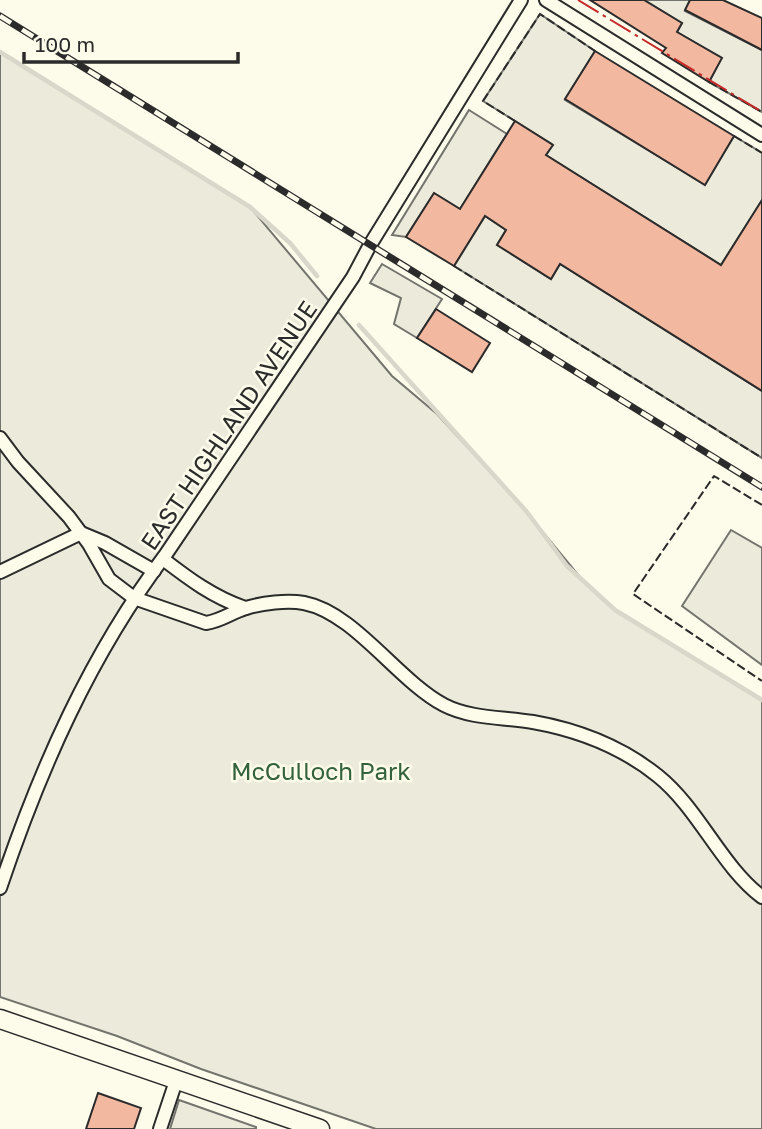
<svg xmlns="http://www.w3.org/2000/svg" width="762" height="1129" font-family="'Golos Text',sans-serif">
	<rect width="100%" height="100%" fill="#fdfbea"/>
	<polygon fill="#ecebdb" stroke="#74746e" stroke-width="2" points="0,51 250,207 392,376 437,414 518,502 584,582 615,610 762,700 762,1129 376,1129 201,1069 117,1036 0,997"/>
	<g fill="#eceadb" stroke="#74746e" stroke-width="2">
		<polygon points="644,0 690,0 685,11 762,50 762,112 709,82 721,58 677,32 682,23"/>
		<polygon points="540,14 595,51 565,100 704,184 734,136 762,153 762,200 721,265 546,155 552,144 483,101"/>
		<polygon points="469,110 507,134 460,209 434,193 406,237 392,235"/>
		<polygon points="485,216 506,230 497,245 551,279 560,264 762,391 762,458 454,266"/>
		<polygon points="382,264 442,299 417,338 394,324 401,298 370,283"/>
		<polygon points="731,530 762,548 762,665 682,606"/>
		<polygon points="179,1100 256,1127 256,1129 170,1129"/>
	</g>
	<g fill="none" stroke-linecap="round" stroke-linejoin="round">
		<g stroke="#d8d7c9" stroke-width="4.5">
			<polyline points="0,52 250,207 290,243 317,276"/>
			<polyline points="359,325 527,512 567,566 615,610 762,700"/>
		</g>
	</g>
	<g fill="#f2b8a0" stroke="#2b2b2b" stroke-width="2">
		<polygon points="590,0 644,0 682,23 677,32 722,58 709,82 662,53 666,48"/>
		<polygon points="690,0 723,0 762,18 762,50 685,10"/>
		<polygon points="595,51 734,136 705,185 565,99"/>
		<polygon points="515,121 553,145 546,155 721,265 762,200 762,391 560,264 551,279 497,245 506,230 485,216 454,266 406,237 434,193 460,209"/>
		<polygon points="436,309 490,343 472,372 417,338"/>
		<polygon points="98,1093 141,1108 134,1129 86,1129"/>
	</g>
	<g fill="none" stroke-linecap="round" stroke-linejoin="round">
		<defs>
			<g id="minor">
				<polyline points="546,0 762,135"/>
				<path d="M0,438l18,24 51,55 20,27 20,35 25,19 72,25c15,-2 26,-11 40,-15 16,-5 41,-8 58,-5 51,10 93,77 140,102 27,14 60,12 89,17 45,8 89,25 125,54 41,33 63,90 104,121"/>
				<path d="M163,559c26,20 50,38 82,49"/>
				<polyline points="0,572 81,533 105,543 154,571"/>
				<path d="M0,888c40,-119 90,-233 166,-334l187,-277 17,-32 151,-245"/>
				<polyline points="160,1129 176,1081"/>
			</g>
			<polyline id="secondary" points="0,1019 320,1129"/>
		</defs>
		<use href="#minor" stroke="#2b2b2b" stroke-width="16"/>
		<use href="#secondary" stroke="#2b2b2b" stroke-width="21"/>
		<use href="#minor" stroke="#fdfbea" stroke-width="12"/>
		<use href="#secondary" stroke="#fdfbea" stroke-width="18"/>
		<defs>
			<polyline id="rail" points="0,16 762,487"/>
		</defs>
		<use href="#rail" stroke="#2b2b2b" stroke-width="7"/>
		<use href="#rail" stroke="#fdfbea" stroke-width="4.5" stroke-dasharray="13" stroke-linecap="butt"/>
		<g stroke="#2b2b2b" stroke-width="2" stroke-dasharray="9 3.5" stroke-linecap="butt">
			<polyline points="709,82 762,112"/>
			<polyline points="515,121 483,101 540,14 595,51"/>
			<polyline points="734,136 762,153"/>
			<polyline points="454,266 762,458"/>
			<polyline points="762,505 714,476 633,594 762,681"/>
		</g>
		<polyline stroke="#c62828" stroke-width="2" stroke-dasharray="24 5 3.5 5" stroke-linecap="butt" points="578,0 762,112"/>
	</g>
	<g text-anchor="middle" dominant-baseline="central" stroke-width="5" stroke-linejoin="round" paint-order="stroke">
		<g font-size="24" fill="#2b2b2b" stroke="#fdfbea">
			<text transform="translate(228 425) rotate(-56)">EAST HIGHLAND AVENUE</text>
		</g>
		<g font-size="24" fill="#34623c" stroke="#fdfbea">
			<text x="321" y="770">McCulloch Park</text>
		</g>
	</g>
	<path d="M24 52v10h214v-10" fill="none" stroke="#2b2b2b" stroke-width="3.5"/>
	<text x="35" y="52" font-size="21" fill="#2b2b2b" stroke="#fdfbea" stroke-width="5" paint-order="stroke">100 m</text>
</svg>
